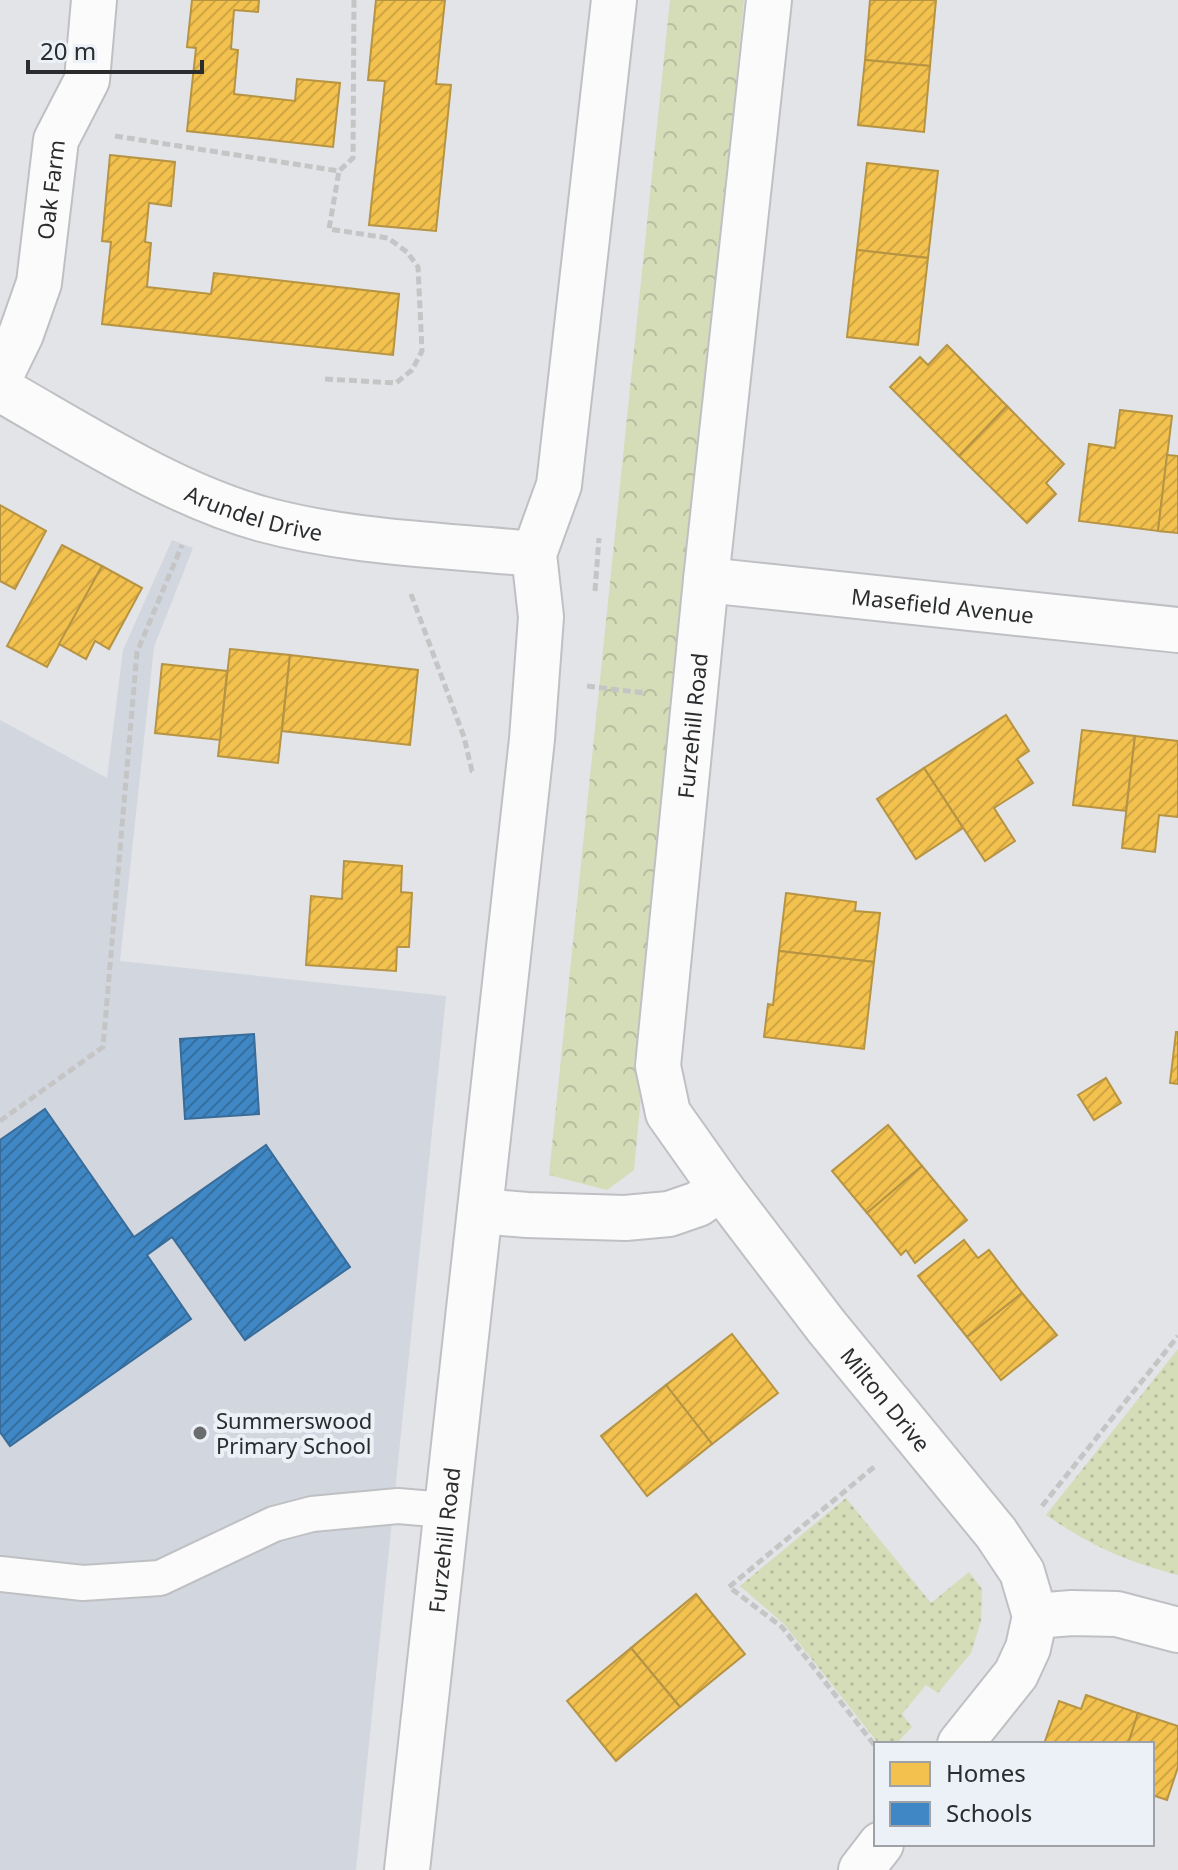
<svg xmlns="http://www.w3.org/2000/svg" width="1178" height="1870" font-family="'Noto Sans',sans-serif">
	<defs>
		<pattern id="grass-dots" width="8" height="8" patternUnits="userSpaceOnUse" patternTransform="scale(2)"><rect width="8" height="8" fill="#d5dcb8"/><path d="M2 2h.1M6 6h.1" fill="none" stroke="#b7bd9e" stroke-width="1.8" stroke-linecap="round"/></pattern>
		<pattern id="forest-crowns" width="20" height="18" patternUnits="userSpaceOnUse" patternTransform="scale(2)"><rect width="20" height="18" fill="#d5dcb8"/><path d="M2 6a3 3 0 1 1 6 0M12 15a3 3 0 1 1 6 0" fill="none" stroke="#b7bd9e"/></pattern>
		<pattern id="homes-hatch" width="6" height="6" patternUnits="userSpaceOnUse" patternTransform="scale(2)"><rect width="6" height="6" fill="#f2c14e"/><path d="M-1 1l2-2M0 6l6-6M5 7l2-2" fill="none" stroke="#d0a644"/></pattern>
		<pattern id="schools-hatch" width="6" height="6" patternUnits="userSpaceOnUse" patternTransform="scale(2)"><rect width="6" height="6" fill="#3f88c5"/><path d="M-1 1l2-2M0 6l6-6M5 7l2-2" fill="none" stroke="#356fa0"/></pattern>
	</defs>
	<rect width="100%" height="100%" fill="#e2e4e7"/>
	<polygon fill="#d2d6df" points="172,540 193,548 154,647 120,961 446,996 356,1870 0,1870 0,720 107,778 123,650"/>
	<g fill="url(#grass-dots)">
		<path d="M1178,1349v226c-53,-14 -87,-29 -132,-60z"/>
		<polygon points="846,1498 931,1603 969,1572 982,1589 981,1621 971,1653 938,1693 926,1685 902,1714 912,1727 896,1744 879,1744 784,1624 740,1586"/>
	</g>
	<polygon fill="url(#forest-crowns)" points="670,0 744,0 634,1170 607,1190 549,1175"/>
	<g fill="url(#homes-hatch)" stroke="#b69444" stroke-width="2">
		<polygon points="192,0 259,0 258,12 234,10 231,49 238,50 234,94 295,101 297,79 340,83 333,147 187,131 196,48 187,47"/>
		<polygon points="376,0 445,0 436,84 451,85 436,231 369,225 385,81 368,80"/>
		<polygon points="870,0 936,0 930,66 865,60"/>
		<polygon points="865,60 930,66 924,132 858,125"/>
		<polygon points="110,155 175,162 171,206 149,203 145,242 151,243 147,287 211,294 214,273 399,294 393,355 102,324 111,242 102,241"/>
		<polygon points="867,163 938,171 928,258 857,250"/>
		<polygon points="857,250 928,258 918,345 847,337"/>
		<polygon points="947,345 1007,406 959,456 890,387 920,357 928,365"/>
		<polygon points="1007,406 1064,464 1046,483 1056,494 1027,523 959,456"/>
		<polygon points="1120,410 1172,416 1158,531 1079,521 1089,444 1115,448"/>
		<polygon points="1167,455 1178,456 1178,533 1158,531"/>
		<polygon points="0,505 46,531 15,589 0,581"/>
		<polygon points="62,545 102,566 47,667 7,646"/>
		<polygon points="102,566 142,588 109,649 95,641 86,659 59,644"/>
		<polygon points="230,649 290,655 278,763 218,756"/>
		<polygon points="290,655 418,670 410,745 282,731"/>
		<polygon points="162,664 227,671 220,740 155,733"/>
		<polygon points="1006,715 1029,751 1017,759 1033,783 994,808 1015,841 985,861 924,768"/>
		<polygon points="1082,730 1135,736 1126,811 1073,805"/>
		<polygon points="1135,736 1178,741 1178,817 1159,815 1155,852 1122,848"/>
		<polygon points="924,768 963,828 916,859 877,799"/>
		<polygon points="344,861 402,866 401,892 412,893 409,947 397,947 396,971 306,965 311,896 342,899"/>
		<polygon points="786,893 856,902 855,911 880,913 874,962 779,951"/>
		<polygon points="779,951 874,962 864,1049 764,1037 768,1004 773,1005"/>
		<polygon points="1176,1032 1178,1032 1178,1084 1170,1083"/>
		<polygon points="1106,1078 1121,1103 1094,1120 1078,1095"/>
		<polygon points="888,1125 922,1166 867,1213 832,1171"/>
		<polygon points="922,1166 967,1220 915,1263 906,1250 901,1255 867,1213"/>
		<polygon points="964,1240 978,1258 989,1250 1022,1293 967,1337 918,1276"/>
		<polygon points="1022,1293 1057,1335 1001,1380 967,1337"/>
		<polygon points="732,1334 778,1393 712,1444 666,1385"/>
		<polygon points="666,1385 712,1444 647,1496 601,1436"/>
		<polygon points="696,1594 745,1654 680,1707 631,1648"/>
		<polygon points="631,1648 680,1707 616,1761 567,1701"/>
		<polygon points="1086,1695 1138,1713 1128,1744 1044,1744 1059,1701 1081,1709"/>
		<polygon points="1138,1713 1178,1726 1178,1767 1167,1800 1152,1795 1152,1744 1128,1744"/>
	</g>
	<g fill="url(#schools-hatch)" stroke="#396c98" stroke-width="2">
		<polygon points="254,1034 259,1114 185,1119 180,1039"/>
		<polygon points="45,1109 134,1237 266,1145 350,1267 245,1340 172,1237 147,1255 191,1319 10,1446 0,1432 0,1140"/>
	</g>
	<g fill="none" stroke-linecap="round" stroke-linejoin="round">
		<defs>
			<polyline id="service" points="0,1574 83,1583 160,1578 274,1524 312,1514 398,1506 445,1510"/>
			<g id="minor">
				<path id="s1" d="M0,377l21,-43 18,-51 17,-143 31,-60 7,-80"/>
				<path id="s2" d="M0,389c81,46 172,105 262,130 88,24 182,26 272,35"/>
				<path id="s3" d="M706,580l472,50"/>
				<path id="s4" d="M721,1188l105,138 170,207 26,39 13,44 -7,32 -12,26 -56,70"/>
				<path id="s5" d="M480,1211l47,4 98,3 44,-4 29,-10 23,-16 -53,-75 -10,-47 48,-486 63,-580"/>
				<polyline points="1035,1616 1072,1613 1117,1614 1178,1630"/>
				<polyline points="861,1870 881,1844"/>
			</g>
			<g id="tertiary">
				<path id="s6" d="M407,1870l125,-1131 9,-122 -7,-63 25,-69 55,-485"/>
			</g>
		</defs>
		<use href="#service" stroke="#bfc0c3" stroke-width="38"/>
		<use href="#minor" stroke="#bfc0c3" stroke-width="48"/>
		<use href="#tertiary" stroke="#bfc0c3" stroke-width="48"/>
		<g stroke="#c5c5c6" stroke-width="5" stroke-dasharray="8 4" stroke-linecap="butt">
			<polyline points="115,136 339,171 353,158 354,0"/>
			<polyline points="325,379 396,383 412,370 422,351 418,267 407,252 388,238 329,229 339,171"/>
			<polyline points="595,591 599,538"/>
			<polyline points="411,594 464,737 472,771 474,772"/>
			<polyline points="587,686 644,693"/>
			<polyline points="0,1121 103,1047 137,652 182,545"/>
			<polyline points="874,1467 729,1587 782,1627 876,1747"/>
			<polyline points="1042,1506 1178,1336"/>
		</g>
		<use href="#service" stroke="#fbfbfb" stroke-width="34"/>
		<use href="#minor" stroke="#fbfbfb" stroke-width="44"/>
		<use href="#tertiary" stroke="#fbfbfb" stroke-width="44"/>
	</g>
	<circle fill="#6a6c6f" stroke="#ecf0f7" stroke-width="3" cx="200" cy="1433" r="8"/>
	<g text-anchor="middle" dominant-baseline="central" stroke-width="8" stroke-linejoin="round" paint-order="stroke">
		<g font-size="22" fill="#2a2c2e" stroke="#ecf0f7">
			<text stroke="none"><textPath href="#s1" startOffset="196">Oak Farm</textPath></text>
			<text stroke="none"><textPath href="#s2" startOffset="284">Arundel Drive</textPath></text>
			<text stroke="none"><textPath href="#s3" startOffset="238">Masefield Avenue</textPath></text>
			<text stroke="none"><textPath href="#s5" startOffset="730">Furzehill Road</textPath></text>
			<text stroke="none"><textPath href="#s4" startOffset="268">Milton Drive</textPath></text>
			<text stroke="none"><textPath href="#s6" startOffset="332">Furzehill Road</textPath></text>
		</g>
		<g font-size="22" fill="#2a2c2e" stroke="#ecf0f7" text-anchor="start">
			<text x="216" y="1420">Summerswood<tspan x="216" dy="25">Primary School</tspan></text>
		</g>
	</g>
	<rect x="874" y="1742" width="280" height="104" fill="#ecf0f7" stroke="#9ea2a7" stroke-width="2"/>
	<rect x="890" y="1762" width="40" height="24" fill="#f2c14e" stroke="#9ea2a7" stroke-width="2"/>
	<text x="946" y="1782" font-size="24" fill="#2a2c2e">Homes</text>
	<rect x="890" y="1802" width="40" height="24" fill="#3f88c5" stroke="#9ea2a7" stroke-width="2"/>
	<text x="946" y="1822" font-size="24" fill="#2a2c2e">Schools</text>
	<path d="M28 60v12h174v-12" fill="none" stroke="#2a2c2e" stroke-width="4"/>
	<text x="40" y="60" font-size="24" fill="#2a2c2e" stroke="#ecf0f7" stroke-width="6" paint-order="stroke">20 m</text>
</svg>
